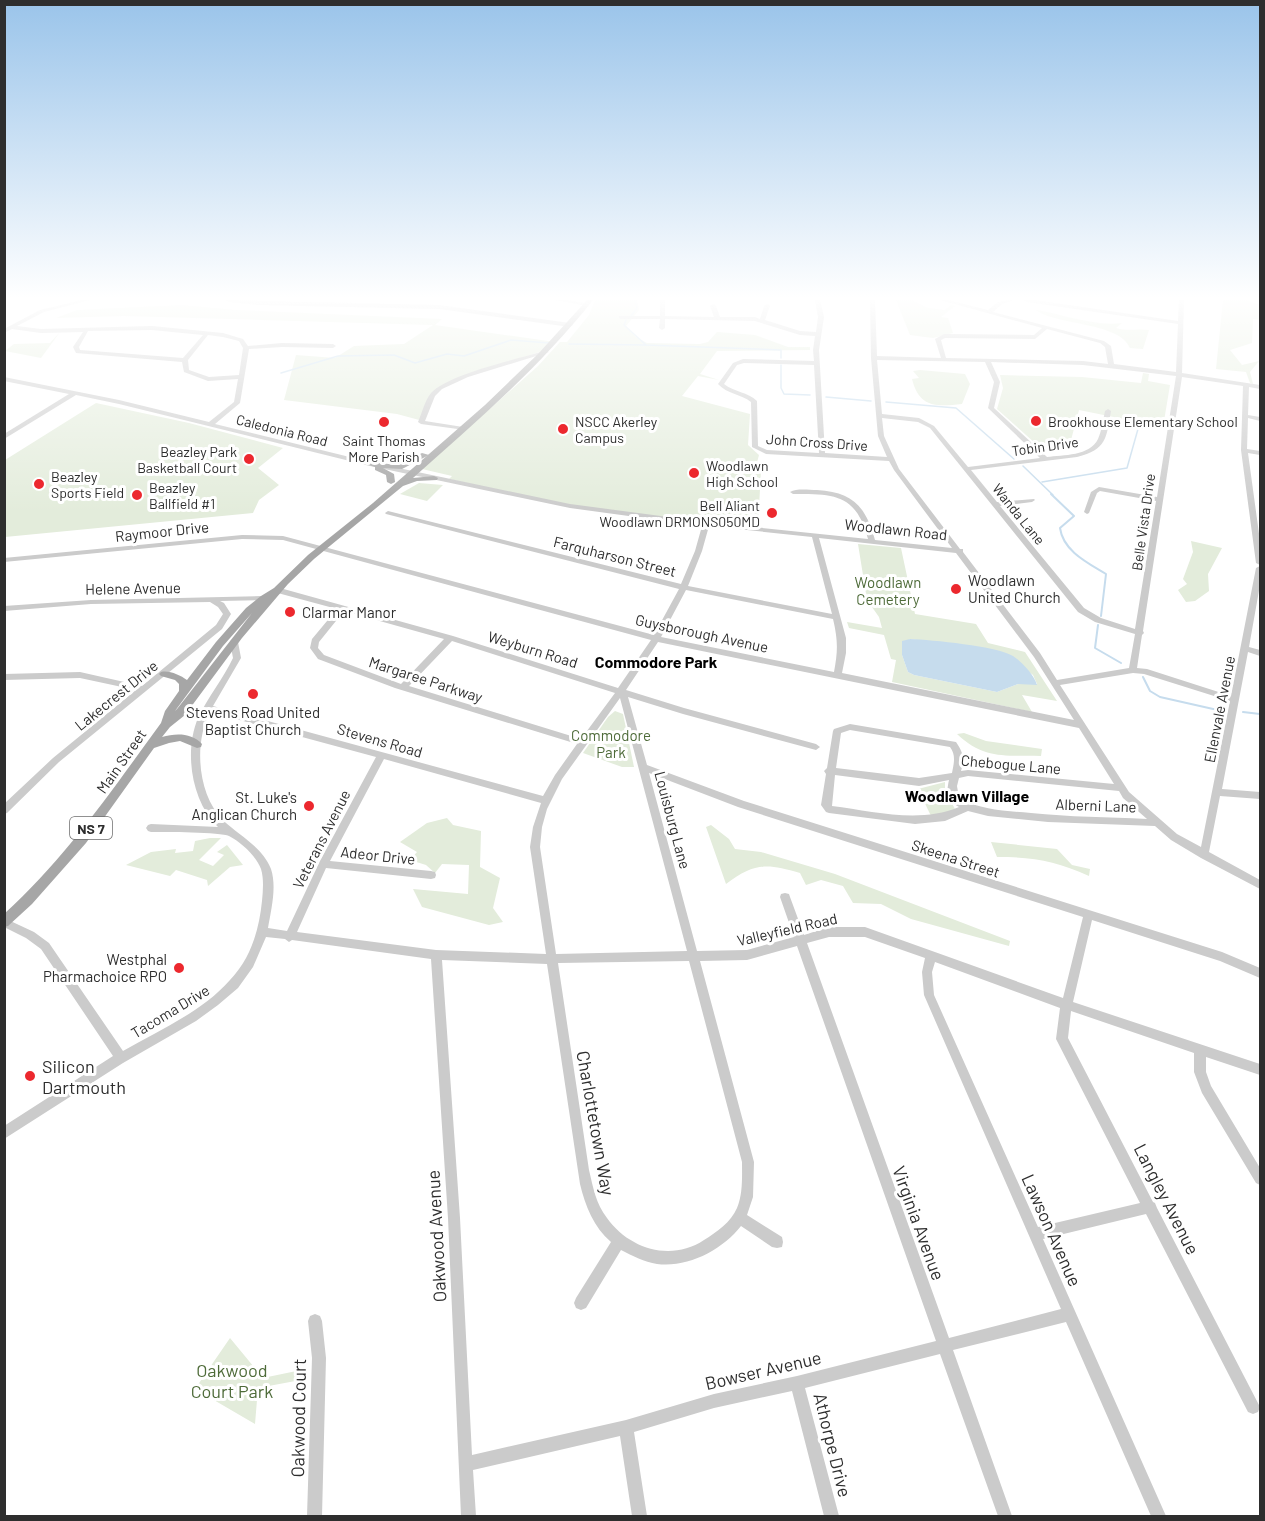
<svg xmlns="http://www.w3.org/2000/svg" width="1265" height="1521" font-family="Barlow,sans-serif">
	<rect width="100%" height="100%" fill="#fff"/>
	<g fill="#e3ecdb" fill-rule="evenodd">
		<polygon points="595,300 637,300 639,310 626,326 636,337 647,343 700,344 708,342 717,332 755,335 788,347 810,347 810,350 717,351 700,374 719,380 698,376 682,396 750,414 748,445 759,455 755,470 761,470 758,527 581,509 449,479 452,476 422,469 538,366 560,342 567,342 589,315"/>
		<polygon points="896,300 912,300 928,308 945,310 951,305 955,306 941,317 948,318 953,333 933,338 910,335"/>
		<polygon points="1223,300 1247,300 1260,305 1260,320 1253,319 1252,343 1230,350 1242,365 1259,361 1250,372 1253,384 1250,383 1246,372 1216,369"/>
		<polygon points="182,305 236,310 442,319 435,325 555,342 548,349 460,379 434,392 423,421 397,414 284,400 296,355 335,358 354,346 404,344 433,325 124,316 56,318 77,310"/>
		<path d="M1036,310c27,4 59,17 86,13l-6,5c14,4 20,0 33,2l-6,19 -13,-1c-10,-26 -76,-23 -94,-38z"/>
		<polygon points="60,332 41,358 5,351 14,344 50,343"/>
		<path d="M920,370l45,4 5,10 -8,20c-27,3 -43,3 -50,-25l7,-1 -6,-7z"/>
		<polygon points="1143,373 1149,374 1148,381 1170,385 1163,427 1079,410 1071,440 1036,444 997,409 1003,388 1000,375 1082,377 1141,383"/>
		<polygon points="96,403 189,423 283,448 258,468 279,485 259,500 253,513 5,537 5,460"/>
		<polygon points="419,483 443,485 427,501 400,494"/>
		<polygon points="1191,541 1222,548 1208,574 1209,591 1195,601 1186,602 1178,590 1187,584 1183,579 1193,552"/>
		<path d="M858,544l43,4 14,66 61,10 12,19 37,9 32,49 -35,-6 10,17 -140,-30 4,-22 -5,-1 -7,-24 -35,-7 -2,-6 35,6 -3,-11 -12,-17zM910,639l35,5 79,24 9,7 4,9h-19l-21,8 -83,-17 -6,-3 -6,-17v-10z"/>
		<polygon points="615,711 623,714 634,767 622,767 583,753 608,717"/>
		<path d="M964,733l22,8 56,8 -1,7c-35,-1 -57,4 -84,-22z"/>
		<polygon points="945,782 945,790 956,811 931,816 918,789"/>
		<polygon points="447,818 453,825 481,831 480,867 500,878 493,908 503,922 489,925 422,907 413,889 468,894 469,865 442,864 435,873 426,865 410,860 417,852 400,842 427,823"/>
		<path d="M711,825l18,14 6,10 26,3 74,22 175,67 -1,5 -98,-27 -30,-15 -28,-1 -10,-17 -22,-6 -15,5 -6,-12c-34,-10 -46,-10 -74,11l-20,-57z"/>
		<polygon points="210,838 221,838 199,860 213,866 224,855 217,852 227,845 243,865 230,867 208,886 207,880 176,870 170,876 126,865 151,852 176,849 175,853 193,851 195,841"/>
		<path d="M991,842l66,7 15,16 18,4 -1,7c-33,-15 -55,-19 -92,-19z"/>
		<polygon points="230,1338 259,1373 258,1379 306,1369 306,1379 258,1388 255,1424 195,1389"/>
	</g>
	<path fill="#c6dced" d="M910,639c22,1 87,7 103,17 8,5 22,20 24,29l-19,-1 -21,8 -83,-17 -6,-3 -6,-17v-14z"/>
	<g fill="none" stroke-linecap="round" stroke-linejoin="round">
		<g stroke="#c6dced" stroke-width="1.5">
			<polyline points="631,316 637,308 635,300"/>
			<polyline points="626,320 624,325 646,345 781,350 781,358"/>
			<polyline points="569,344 646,345"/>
			<polyline points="781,365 781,388 784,394 810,395"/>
			<polyline points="281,373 338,356 394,355 415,363 447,354 464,356 511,340 549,343"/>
			<polyline points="826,397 871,401"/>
			<polyline points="886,402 956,408 1014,459"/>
			<polyline points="1023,466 1053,495"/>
			<polyline points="1042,482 1127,468 1138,429"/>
		</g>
		<g stroke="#c6dced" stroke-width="2">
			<path d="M1051,494l23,22 -14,12c3,23 28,35 46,46l-5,42"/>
			<polyline points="1098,625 1095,648 1121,663"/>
			<polyline points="1143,677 1150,691 1160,697 1222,711"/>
			<polyline points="1243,712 1260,714"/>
		</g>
		<g fill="#cbcbcb" fill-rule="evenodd">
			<path d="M82,300h8l-46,12 -27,14 24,3 111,-3 71,7 20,6 5,7 34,-3 51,1 3,2 -3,2 -51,-1 -33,2 -9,54 -25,21 155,38 200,42 136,18 162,17c-12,-45 -33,-45 -75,-45l-3,-2c7,-4 18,-2 27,-2 36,2 49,17 58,50l77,8 -58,-78 -5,-9 -123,-7 -14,-7 -1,-45c-10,-8 -24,-8 -33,-18l15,-21 10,-4 71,2 -1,-11 2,-14 -15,-1 -45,-14 -90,-2v9l-3,2 -3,-2 1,-9h-39l-2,-1v-2h41v-16h5v16l49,1 -4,-11 3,-2 3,2 4,11h35l5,2 4,-13 3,-2 3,2 -5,14 35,11 16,1 2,-15 -3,-17h5l4,17 -5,33 6,103 62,4 -9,-21 -7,-78 -1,-58h5l2,56 64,2 -6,-19 9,-5 90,1 8,-7 -102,-28h8l40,10 10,-8 14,-2v1l-10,3 -9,8 111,29 7,5 3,18 62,8 2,-48 -151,-22 -3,-2h11l143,21 1,-21h5l-2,73 78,12v4l-11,-2 -1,28 12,2v4l-12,-3 -1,31 13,2v4l-12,-2 12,88v24l-4,-2 -15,-113 2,-64 -61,-9 -39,254 1,2 -2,2 -5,33 10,1 84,27 25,-128 4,-2v19l-11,62 11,3v6l-12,-4 -26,137 38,3v7l-40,-3 -11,56 51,28v9l-59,-31 -30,-18 -16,-14 -107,-4 -60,-6 -20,-5 -23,10 -30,3 -86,-11 -3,-1 -5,-7 5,-31 -2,-3 3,-3 6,-37 1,-2 16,-5 106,18c7,10 9,17 5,29l7,-1 146,14 -35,-56 -421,-86 -32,48 58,18 132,36 4,3 -4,3 -133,-36 -55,-17 19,68 97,36 478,151 38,16v10l-40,-17 -128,-41 -19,82 187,62v11l-54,-18v15l5,14 49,82v17l-4,-2 -54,-90 -8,-21v-19l-123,-42 -3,27 85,164 2,1 2,5 103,199 -2,5 -5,2 -5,-2 -102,-198 -103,25 123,277h-15l-85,-194 -113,28 59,166h-14l-58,-162 -135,34 34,128h-15l-32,-125 -78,17 -80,24 13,84h-15l-12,-80 -147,34 3,46h-15l-13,-298 -17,-259 -139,-19 -3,2 -4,-3 -19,-2 -13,30 -15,21 -20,17 -22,16 -73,42 -119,76v-13l109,-70 -72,-107 -15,-11 -22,-11v-9l30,14 15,11 74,108c36,-21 79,-39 107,-71 21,-22 29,-50 32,-79 1,-11 2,-22 -1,-32 -5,-13 -20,-27 -32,-33 -8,-4 -65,-4 -78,-4l-3,-1 -2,-3 2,-3 3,-1 67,3c-27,-26 -34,-76 -20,-109 10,-21 25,-39 35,-60l-3,-16 1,-2 3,-1 4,3 3,16 -28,48 330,90 12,-21 22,-31 -182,-56 -77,-29 -8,-11 2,-9 25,-30 -63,-17v-4h6l173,48 165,52 33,-48 -368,-100 -41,-1 -238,23v-4l238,-23 41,1 371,99 25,-46 -293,-75 -1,-1 3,-2 293,73 14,-33 7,-25 -132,-18 -200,-42 -251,-62 -43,-9 -72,44v-5l65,-40 -65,-13v-4l115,23 90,22 25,-20 4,-23 -30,2 -24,-9 -2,-10 -106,-9 -3,-6 10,-15 -42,1 -29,-4 -8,4v-4l36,-19zM1047,329l53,14 5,4 3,17 -25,-3 -137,-3 -5,-18 4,-2 90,1zM152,330l51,5 -20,23 -103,-8 -1,-3 9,-16zM208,335l15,2 16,4 4,7 -4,27 -30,2 -20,-7 -1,-10zM877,360l108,2 9,20 -6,26 52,50 -72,9 -34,-41 -15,-8 -37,-4zM991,362l92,3 93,11 -19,121 -58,-10 -8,5 -7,20 3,2 2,-1 8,-20 3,-2 56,10 -21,128 -34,-11 -17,-10 -84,-102 32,-4 3,-2 -1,-1 -37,3 -26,-32 106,-13c30,-8 29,-18 34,-46l-3,-2 -3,2c-2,9 -3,19 -7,28 -8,17 -35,16 -51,18l-53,-49 6,-26zM744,363l70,2 5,88 -52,-3 -9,-4 -1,-45c-9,-9 -23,-9 -33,-17l13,-19zM882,418l36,4 12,6 148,184 17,10 40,12 -6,34 -72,12 -17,-27 -77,-101v-3h-3l-61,-80 -15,-33zM709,526l103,11 20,77 -144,-28 14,-35zM819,538l137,15 78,104 40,63 -232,-47 4,-20v-15zM686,590l147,29c5,21 5,32 1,53l-173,-35zM344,611l100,28 -43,45 -77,-29 -6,-7 1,-6zM452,641l163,52 -34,46 -172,-53zM1133,673l11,1 86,27 -29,146 -24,-13 -48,-42 -69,-107zM620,698l67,253 -131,3 -16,-107 2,-20 5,-18 15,-30zM210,712l166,45 -56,104 -33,70 -19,-3c3,-18 9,-41 3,-59 -9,-23 -32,-33 -48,-49 -26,-26 -29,-78 -13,-108zM850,730l100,17c6,8 4,16 2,26l-33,5 -83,-10 5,-35zM384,759l157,44 -8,24 -3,20 16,107 -110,-4 -139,-18 29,-64 105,11 4,-1 1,-3 -1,-3 -4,-1 -101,-10zM649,773l89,34 345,110 -20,81 -198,-71h-36l-25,8 -14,-38 -1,-3 -4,-1 -4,1 -1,3 14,40 -47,13 -50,1zM835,775l84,11 30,-6c-3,13 -2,20 10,27 -40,17 -86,4 -127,-1zM968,776l151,15 4,7 24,21c-39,-2 -78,-2 -116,-6 -25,-2 -51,-3 -72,-15l-2,-12 2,-8zM829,937h36l60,21 -3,14 2,23 137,314 -112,29 -142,-395zM797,946l139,395 -139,35 -83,18 -88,26 -154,35 -12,-237 -18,-258 105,4 33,220c5,21 14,44 31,58l-35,56 -2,5 2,5 5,2 5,-2 35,-58c12,6 23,12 36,14 31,4 65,-14 84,-38l31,21 5,1 5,-1 1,-5 -1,-5 -35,-22 6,-18 1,-35 -54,-201 47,-1zM689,961l53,201c0,15 1,32 -5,46 -6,14 -20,24 -33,32 -33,22 -75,9 -97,-22 -11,-14 -14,-31 -18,-48l-31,-207zM935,962l125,46 -4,31 84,164 -102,24 -104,-232 -2,-23z"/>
			<polygon points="226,300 439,305 570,323 573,325 570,327 439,309 258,305 229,302"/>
			<polygon points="555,300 567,300 590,304 587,306"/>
			<path d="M544,351l5,1 -81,25 -26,12 -7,7 -10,25 38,6 3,2 -1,1 -44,-6 -3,-2c4,-9 7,-22 13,-29 17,-19 87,-34 113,-42z"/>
			<polygon points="262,596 265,596 265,600 220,601 224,603 231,614 222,629 59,762 7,813 4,814 4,804 53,758 136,690 80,678 4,680 4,674 80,672 142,686 216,625 223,614 218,607 210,602 91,604 4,611 4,606 91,600"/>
			<polygon points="315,1314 320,1316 322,1321 326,1358 322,1516 307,1516 312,1358 308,1321 310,1316"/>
		</g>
		<g fill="#a6a6a6" fill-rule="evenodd">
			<path d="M587,300h6c-52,66 -117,122 -180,178l21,-2 4,2 -1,2 -20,1 -14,5 -89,73 -26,25 -46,54 -57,77 -15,12 -8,10c14,-4 30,-4 40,7l-1,3 -4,1 -17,-7 -11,2 -15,5 -68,95 -54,61 -24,22 -4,1v-13c62,-56 108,-124 157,-191l4,-12 14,-20v-7l-4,-4 -14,-4 -2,-2 2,-2c8,-2 19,3 26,8l29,-38 30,-34 15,-12 13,-8 34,-33 65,-52 112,-98 53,-51zM252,613l-75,96 -2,2 48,-65z"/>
			<polygon points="422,453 429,455 402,469 383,468 394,474 395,482 391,484 387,482 386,475 375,470 375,467 366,464 370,462 398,465"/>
		</g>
	</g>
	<linearGradient id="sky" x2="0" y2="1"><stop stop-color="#9ac4ea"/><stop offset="0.58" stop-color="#fff"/><stop offset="1" stop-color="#fff" stop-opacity="0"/></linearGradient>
	<rect width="1265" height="513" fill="url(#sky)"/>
	<g fill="#ec282e" stroke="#fff" stroke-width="2">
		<circle cx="1036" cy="421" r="6"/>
		<circle cx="384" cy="422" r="6"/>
		<circle cx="563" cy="429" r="6"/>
		<circle cx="249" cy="459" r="6"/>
		<circle cx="694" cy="473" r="6"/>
		<circle cx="39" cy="484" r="6"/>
		<circle cx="137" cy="495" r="6"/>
		<circle cx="772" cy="513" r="6"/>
		<circle cx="956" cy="589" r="6"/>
		<circle cx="290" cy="612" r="6"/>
		<circle cx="253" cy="694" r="6"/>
		<circle cx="309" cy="806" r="6"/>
		<circle cx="179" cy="968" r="6"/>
		<circle cx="30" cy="1076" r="6"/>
	</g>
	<g text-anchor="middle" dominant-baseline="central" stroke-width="6" stroke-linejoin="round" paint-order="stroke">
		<g font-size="14" fill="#2e2e2e" stroke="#fff" text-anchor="start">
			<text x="575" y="421">NSCC Akerley<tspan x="575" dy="16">Campus</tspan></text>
			<text x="1048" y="421">Brookhouse Elementary School</text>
			<text x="384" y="440" text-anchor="middle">Saint Thomas<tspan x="384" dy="16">More Parish</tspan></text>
			<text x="237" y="451" text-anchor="end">Beazley Park<tspan x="237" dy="16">Basketball Court</tspan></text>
			<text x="706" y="465">Woodlawn<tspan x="706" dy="16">High School</tspan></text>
			<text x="51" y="476">Beazley<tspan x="51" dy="16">Sports Field</tspan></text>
			<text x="149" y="487">Beazley<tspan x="149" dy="16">Ballfield #1</tspan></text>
			<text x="760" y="505" text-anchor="end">Bell Aliant<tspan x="760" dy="16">Woodlawn DRMONS050MD</tspan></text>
		</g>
		<g font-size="14" fill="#2e2e2e" stroke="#fff">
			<text transform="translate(282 430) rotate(14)">Caledonia Road</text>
			<text transform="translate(817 442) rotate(4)">John Cross Drive</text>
			<text transform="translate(1045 446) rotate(-8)">Tobin Drive</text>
			<text transform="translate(1019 514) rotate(51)">Wanda Lane</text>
			<text transform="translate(1143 522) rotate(-82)">Belle Vista Drive</text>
		</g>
		<rect fill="#fff" stroke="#6d6d6d" stroke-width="1.5" x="70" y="817" width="42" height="22" rx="4.5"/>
		<g font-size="14" font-weight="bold" fill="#2e2e2e">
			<text x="91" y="828">NS 7</text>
		</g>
		<g font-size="15" fill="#2e2e2e" stroke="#fff">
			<text transform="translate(896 529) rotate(6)">Woodlawn Road</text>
			<text transform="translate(162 531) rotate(-6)">Raymoor Drive</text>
			<text transform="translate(615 556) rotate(14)">Farquharson Street</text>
			<text transform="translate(133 588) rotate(-1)">Helene Avenue</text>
			<text transform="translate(702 633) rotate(12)">Guysborough Avenue</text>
			<text transform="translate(533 649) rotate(17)">Weyburn Road</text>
			<text transform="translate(426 679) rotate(18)">Margaree Parkway</text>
			<text transform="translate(116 695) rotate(-39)">Lakecrest Drive</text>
			<text transform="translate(1219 709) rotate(-79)">Ellenvale Avenue</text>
			<text transform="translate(380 740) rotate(16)">Stevens Road</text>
			<text transform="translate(121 761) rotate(-55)">Main Street</text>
			<text transform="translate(1011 764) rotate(5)">Chebogue Lane</text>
			<text transform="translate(1096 805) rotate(2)">Alberni Lane</text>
			<text transform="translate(673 820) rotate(75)">Louisburg Lane</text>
			<text transform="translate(321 839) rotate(-63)">Veterans Avenue</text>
			<text transform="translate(378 855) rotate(6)">Adeor Drive</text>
			<text transform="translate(956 858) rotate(18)">Skeena Street</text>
			<text transform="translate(787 929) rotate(-13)">Valleyfield Road</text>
			<text transform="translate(170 1011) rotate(-31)">Tacoma Drive</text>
		</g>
		<g font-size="15" fill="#2e2e2e" stroke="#fff" text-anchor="start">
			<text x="968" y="580">Woodlawn<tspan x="968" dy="17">United Church</tspan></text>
			<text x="302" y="612">Clarmar Manor</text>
			<text x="253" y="712" text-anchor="middle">Stevens Road United<tspan x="253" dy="17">Baptist Church</tspan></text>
			<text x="297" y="797" text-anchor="end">St. Luke's<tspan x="297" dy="17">Anglican Church</tspan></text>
			<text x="167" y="959" text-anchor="end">Westphal<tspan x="167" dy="17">Pharmachoice RPO</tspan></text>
		</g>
		<g font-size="15" fill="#4e6b39" stroke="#fff">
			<text x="888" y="582">Woodlawn<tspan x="888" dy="17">Cemetery</tspan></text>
			<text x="611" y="735">Commodore<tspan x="611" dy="17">Park</tspan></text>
		</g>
		<g font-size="16" font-weight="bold" fill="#000" stroke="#fff">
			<text x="656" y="661">Commodore Park</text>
			<text x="967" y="795">Woodlawn Village</text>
		</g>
		<g font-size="18" fill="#2e2e2e" stroke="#fff" text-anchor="start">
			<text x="42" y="1066">Silicon<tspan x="42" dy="21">Dartmouth</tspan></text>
		</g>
		<g font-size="18" fill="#2e2e2e" stroke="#fff">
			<text transform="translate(596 1123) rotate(80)">Charlottetown Way</text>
			<text transform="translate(1167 1199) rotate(63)">Langley Avenue</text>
			<text transform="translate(919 1223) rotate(70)">Virginia Avenue</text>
			<text transform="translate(1052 1230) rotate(66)">Lawson Avenue</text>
			<text transform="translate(436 1236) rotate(-93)">Oakwood Avenue</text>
			<text transform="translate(763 1370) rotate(-13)">Bowser Avenue</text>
			<text transform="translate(298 1418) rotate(-89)">Oakwood Court</text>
			<text transform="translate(833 1445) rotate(76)">Athorpe Drive</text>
		</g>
		<g font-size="18" fill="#4e6b39" stroke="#fff">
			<text x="232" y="1370">Oakwood<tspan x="232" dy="21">Court Park</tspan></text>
		</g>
	</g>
	<rect width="1265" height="1521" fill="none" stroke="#2e2e2e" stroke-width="12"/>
</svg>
